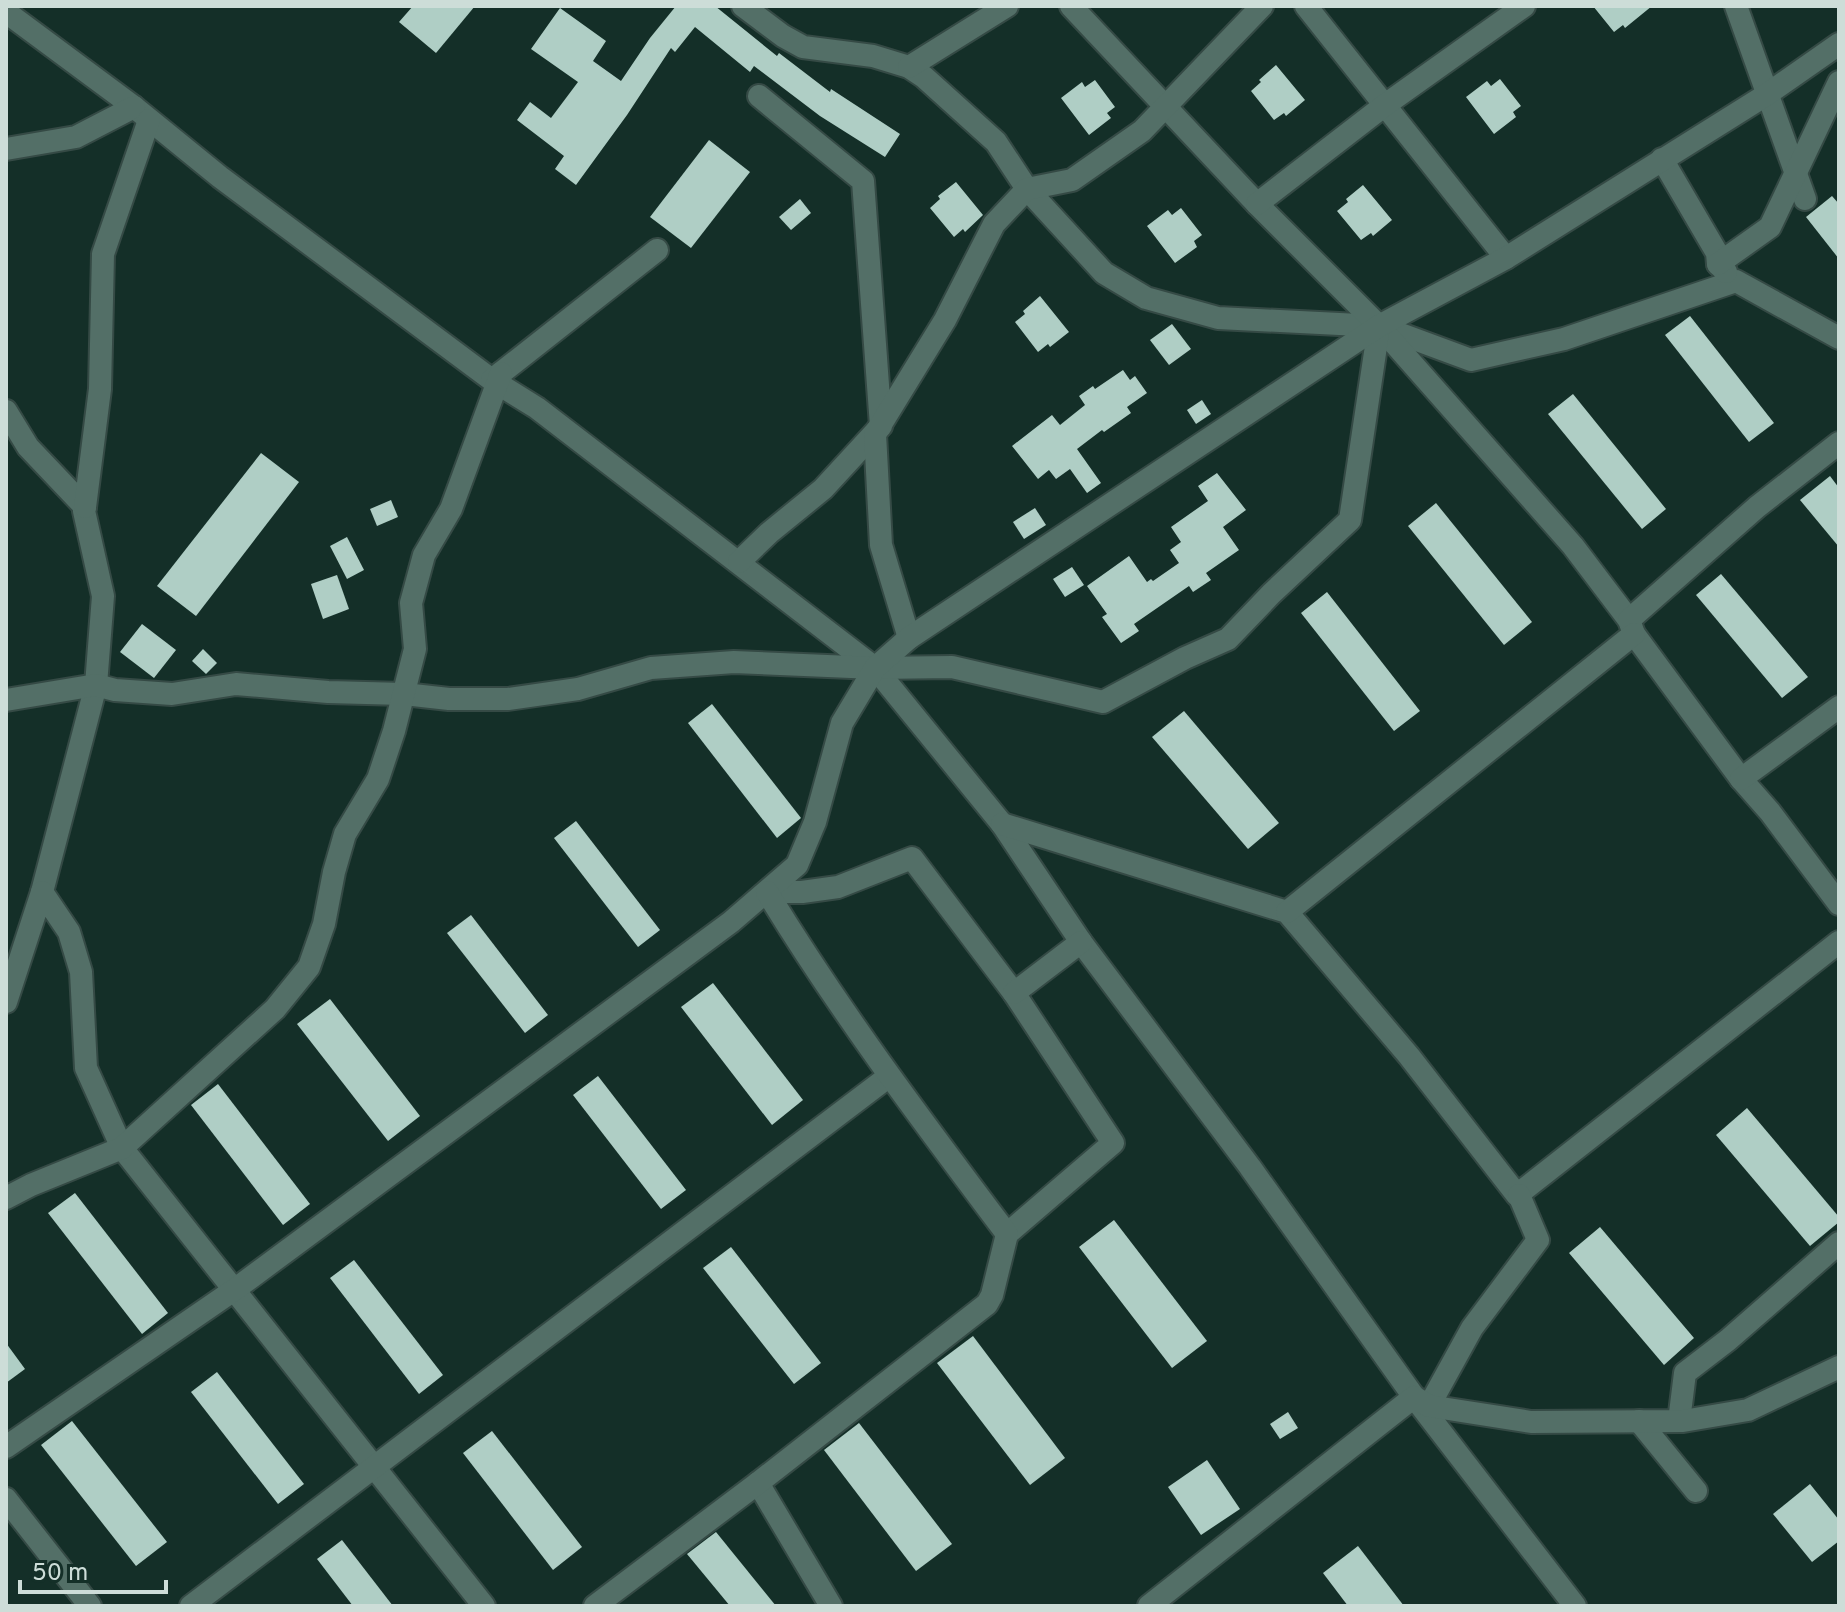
<svg xmlns="http://www.w3.org/2000/svg" width="1845" height="1612" font-family="Overpass,sans-serif">
	<rect width="100%" height="100%" fill="#142f28"/>
	<g fill="#afcec5">
		<polygon points="413,6 475,6 436,53 399,22"/>
		<polygon points="676,6 715,6 777,56 779,53 830,92 831,89 900,134 885,157 820,116 754,66 750,72 695,27 675,52 671,48 627,115 576,185 555,169 564,156 517,120 530,102 551,118 578,82 531,49 560,8 606,41 593,61 621,81 650,38"/>
		<polygon points="1593,6 1652,6 1625,28 1623,25 1614,32"/>
		<polygon points="1276,65 1305,100 1286,116 1284,113 1274,120 1251,91 1261,82 1259,80"/>
		<polygon points="1500,79 1521,106 1513,112 1516,117 1494,134 1466,97 1487,81 1491,86"/>
		<polygon points="1095,80 1115,107 1107,113 1111,118 1089,135 1061,98 1082,82 1085,87"/>
		<polygon points="709,140 750,172 691,248 650,217"/>
		<polygon points="956,182 983,215 965,232 963,229 954,237 930,208 940,199 938,196"/>
		<polygon points="1363,185 1392,220 1373,236 1371,233 1361,240 1337,211 1348,202 1346,199"/>
		<polygon points="1832,196 1839,204 1839,259 1806,217"/>
		<polygon points="800,199 811,213 791,230 779,217"/>
		<polygon points="1181,208 1202,235 1194,241 1197,247 1175,263 1147,226 1168,210 1172,215"/>
		<polygon points="1040,296 1069,332 1050,347 1048,344 1038,352 1015,322 1025,314 1023,311"/>
		<polygon points="1690,316 1774,423 1749,442 1665,335"/>
		<polygon points="1172,324 1191,349 1169,365 1150,340"/>
		<polygon points="1123,370 1130,380 1135,376 1147,393 1127,407 1131,413 1104,432 1102,430 1077,449 1101,483 1087,493 1070,469 1056,479 1049,470 1038,479 1012,446 1052,415 1060,425 1085,405 1079,396 1093,386 1095,389"/>
		<polygon points="1573,394 1666,509 1642,529 1548,414"/>
		<polygon points="1202,400 1211,414 1196,424 1187,410"/>
		<polygon points="261,453 299,482 196,616 157,586"/>
		<polygon points="1217,473 1246,510 1223,527 1239,550 1206,573 1211,580 1193,592 1189,586 1134,624 1139,631 1121,643 1102,617 1107,614 1087,586 1129,556 1147,582 1151,579 1153,581 1179,563 1170,550 1181,542 1171,527 1208,501 1198,486"/>
		<polygon points="1830,476 1839,488 1839,547 1800,500"/>
		<polygon points="391,500 398,517 377,526 370,509"/>
		<polygon points="1436,503 1532,622 1504,645 1408,526"/>
		<polygon points="1035,508 1046,525 1024,539 1013,522"/>
		<polygon points="347,537 364,570 347,579 330,546"/>
		<polygon points="1072,567 1084,585 1065,597 1053,579"/>
		<polygon points="1721,574 1808,677 1782,698 1696,595"/>
		<polygon points="337,575 349,609 323,619 311,584"/>
		<polygon points="1327,592 1420,711 1394,731 1301,613"/>
		<polygon points="142,624 176,650 154,678 120,652"/>
		<polygon points="203,649 217,663 206,674 192,661"/>
		<polygon points="712,704 801,818 777,838 688,723"/>
		<polygon points="1184,711 1279,823 1248,849 1152,737"/>
		<polygon points="576,821 660,930 638,947 554,838"/>
		<polygon points="471,915 548,1015 525,1033 447,933"/>
		<polygon points="713,983 803,1100 772,1125 681,1007"/>
		<polygon points="330,999 420,1116 388,1141 297,1024"/>
		<polygon points="598,1076 686,1190 661,1209 573,1095"/>
		<polygon points="218,1084 310,1204 283,1225 191,1105"/>
		<polygon points="1747,1108 1839,1217 1839,1222 1810,1246 1716,1135"/>
		<polygon points="75,1193 168,1313 142,1334 48,1213"/>
		<polygon points="1114,1220 1207,1341 1172,1368 1079,1247"/>
		<polygon points="1600,1227 1694,1338 1664,1365 1569,1253"/>
		<polygon points="731,1247 821,1363 794,1384 703,1268"/>
		<polygon points="354,1260 443,1375 419,1394 330,1278"/>
		<polygon points="973,1336 1065,1458 1030,1485 937,1363"/>
		<polygon points="6,1343 25,1369 6,1383"/>
		<polygon points="217,1372 304,1484 278,1504 191,1392"/>
		<polygon points="1288,1412 1298,1428 1280,1439 1270,1424"/>
		<polygon points="72,1421 167,1542 136,1566 41,1445"/>
		<polygon points="859,1423 952,1544 916,1571 824,1450"/>
		<polygon points="492,1431 582,1547 553,1570 463,1453"/>
		<polygon points="1207,1460 1240,1509 1201,1535 1168,1487"/>
		<polygon points="1810,1484 1839,1520 1839,1541 1812,1562 1773,1514"/>
		<polygon points="716,1532 776,1606 730,1606 687,1554"/>
		<polygon points="342,1540 393,1606 353,1606 317,1559"/>
		<polygon points="1358,1546 1404,1606 1348,1606 1323,1573"/>
	</g>
	<g fill="none" stroke-linecap="round" stroke-linejoin="round">
		<defs>
			<g id="minor">
				<polyline points="743,6 783,36 803,47 873,56 909,67 924,77 996,142 1027,189 1104,273 1146,298 1218,318 1379,326 1471,360 1564,339 1736,281 1839,338"/>
				<polyline points="1071,6 1257,204 1379,326 1573,546 1629,620 1634,634 1741,779 1770,812 1839,904"/>
				<polyline points="1306,6 1506,258"/>
				<polyline points="1736,6 1805,199"/>
				<polyline points="6,12 134,107 220,177 492,380 537,408 875,668 1002,824 1081,942 1250,1167 1414,1397 1575,1606"/>
				<polyline points="909,67 1007,6"/>
				<polyline points="6,149 76,137 134,107"/>
				<polyline points="1662,159 1717,253 1718,264 1726,272"/>
				<polyline points="1257,204 1385,105 1524,6"/>
				<polyline points="1718,264 1770,227 1839,82"/>
				<polyline points="492,380 657,250"/>
				<polyline points="6,411 28,447 85,507 84,511 103,596 96,685 42,892"/>
				<polyline points="85,507 100,389 103,254 149,120"/>
				<polyline points="739,562 769,533 823,489 881,426 863,181 759,96"/>
				<polyline points="1629,620 1757,507 1839,443"/>
				<polyline points="909,638 881,545 875,434 945,320 994,224 1027,189 1072,180 1142,131 1262,6"/>
				<polyline points="6,700 96,685 115,690 172,694 236,684 328,692 404,694 449,699 508,699 578,689 651,668 734,662 875,668 952,667 1103,702 1185,658 1228,639 1271,594 1350,520 1379,326"/>
				<polyline points="1741,779 1839,707"/>
				<polyline points="1002,824 1287,912 1409,1056 1517,1195 1839,942"/>
				<polyline points="767,892 802,892 838,887 912,858 1014,993 1113,1143 1007,1234"/>
				<polyline points="1287,912 1634,634"/>
				<polyline points="1014,993 1081,942"/>
				<polyline points="6,1002 42,892 69,932 81,972 86,1068 122,1148 484,1606"/>
				<polyline points="6,1198 31,1185 122,1148 275,1009 309,967 324,924 334,872 345,834 378,779 394,731 415,649 411,603 424,555 451,509 501,373"/>
				<polyline points="1429,1406 1472,1328 1538,1240 1519,1195"/>
				<polyline points="1639,1421 1696,1491"/>
				<polyline points="1679,1421 1685,1373 1728,1340 1839,1243"/>
				<polyline points="6,1447 234,1290 731,922 797,865 815,822 842,723 875,668 909,638 1379,326 1506,258 1766,95 1839,44"/>
				<polyline points="758,1483 831,1606"/>
				<polyline points="6,1499 90,1606"/>
				<polyline points="191,1606 888,1077"/>
				<path d="M595,1606l163,-123 229,-179 5,-9 15,-61c-84,-112 -167,-222 -240,-342"/>
				<polyline points="1149,1606 1414,1397 1429,1406 1531,1422 1683,1421 1748,1410 1839,1367"/>
			</g>
		</defs>
		<use href="#minor" stroke="#354a45" stroke-width="26"/>
		<use href="#minor" stroke="#536f67" stroke-width="22"/>
	</g>
	<rect width="1845" height="1612" fill="none" stroke="#cdddd8" stroke-width="16"/>
	<path d="M20 1580v12h146v-12" fill="none" stroke="#cdddd8" stroke-width="4"/>
	<text x="32" y="1580" font-size="24" fill="#cdddd8" stroke="#142f28" stroke-width="6" paint-order="stroke">50 m</text>
</svg>
